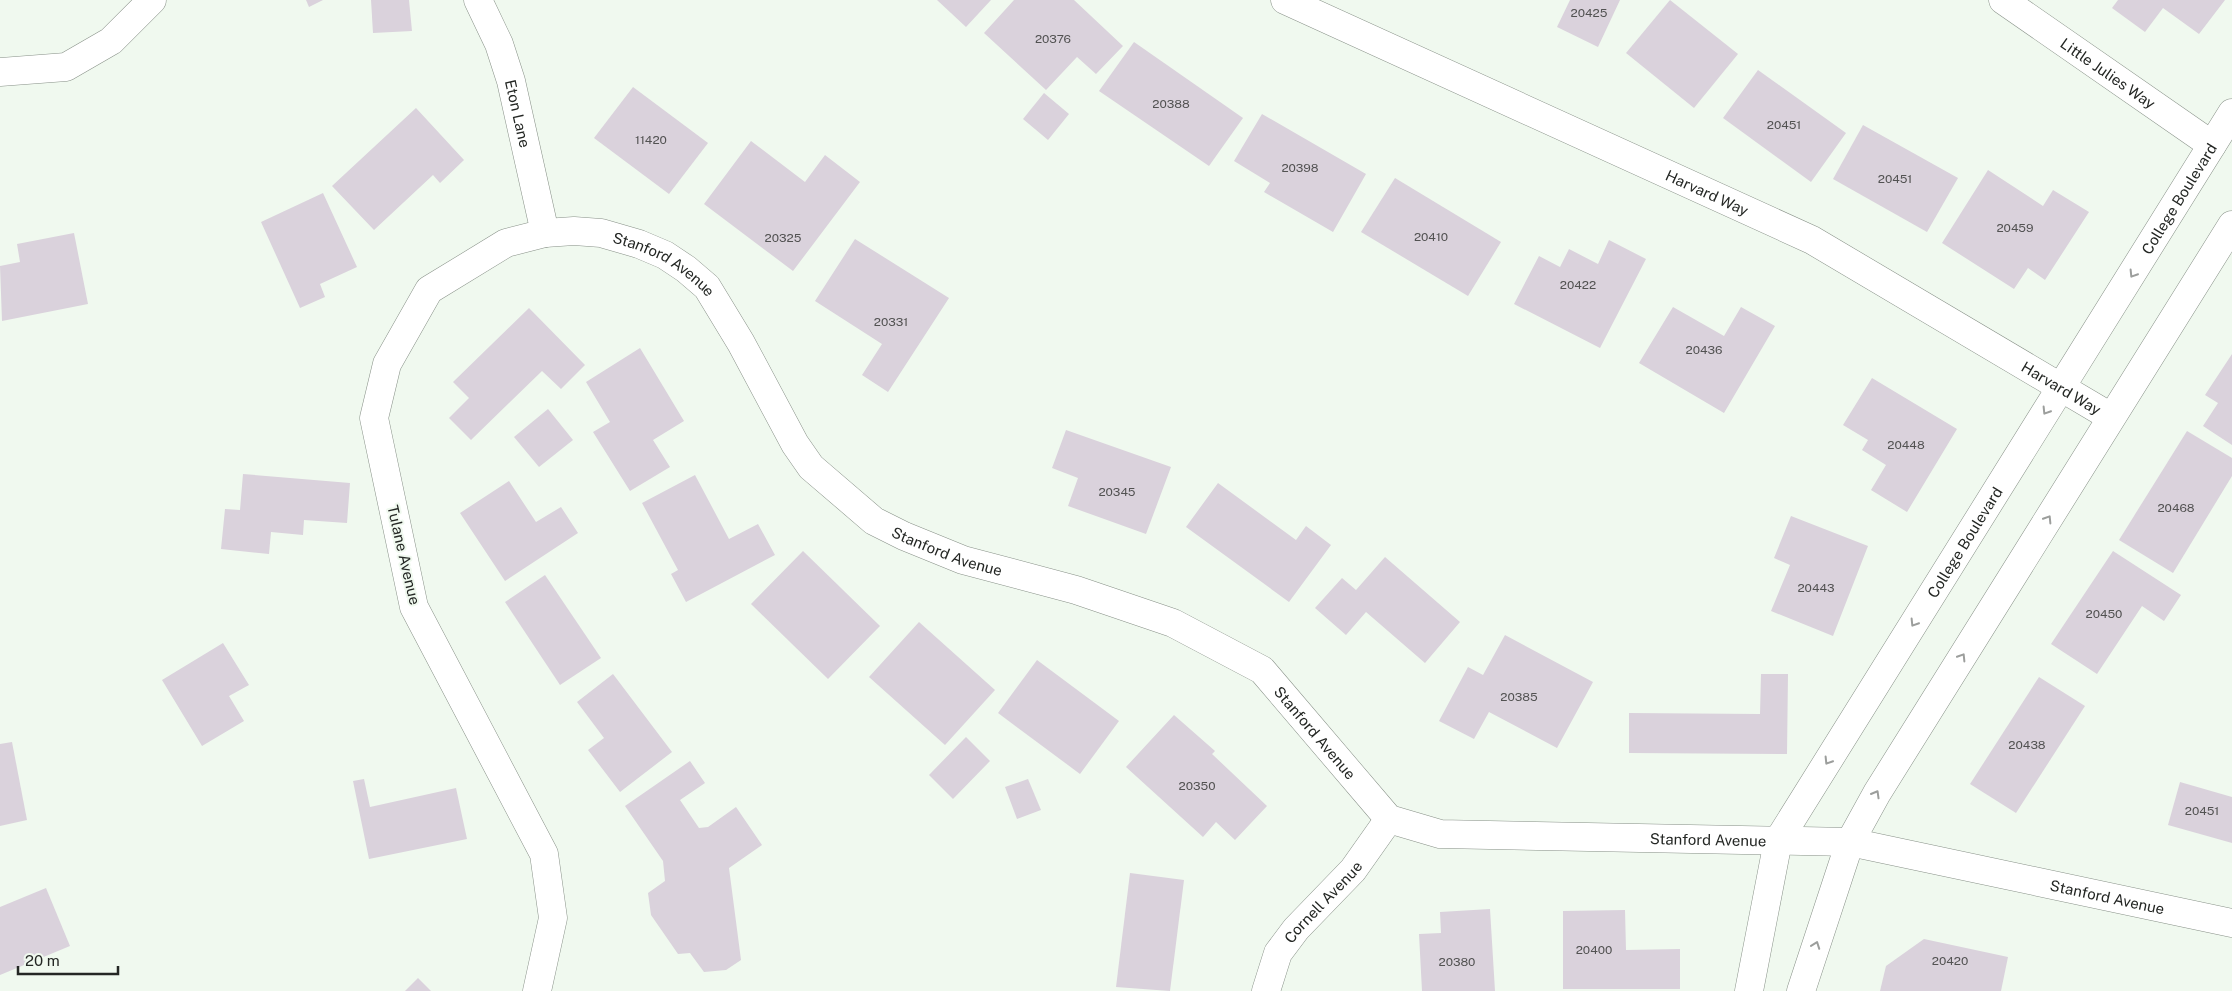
<svg xmlns="http://www.w3.org/2000/svg" width="2232" height="991" font-family="'Public Sans',sans-serif">
	<rect width="100%" height="100%" fill="#f0f9ef"/>
	<g fill="#dad2dc">
		<polygon points="306,0 323,0 309,7"/>
		<polygon points="371,0 409,0 412,31 373,33"/>
		<polygon points="937,0 991,0 966,27"/>
		<polygon points="1014,0 1074,0 1123,46 1096,74 1077,57 1046,90 984,33"/>
		<polygon points="1570,0 1620,0 1598,47 1557,27"/>
		<polygon points="1670,0 1738,54 1694,108 1626,53"/>
		<polygon points="2118,0 2225,0 2199,34 2163,8 2145,32 2112,8"/>
		<polygon points="1134,42 1243,118 1209,166 1099,91"/>
		<polygon points="1758,70 1846,133 1811,182 1723,118"/>
		<polygon points="633,87 708,143 669,194 594,138"/>
		<polygon points="1044,93 1069,114 1048,140 1023,119"/>
		<polygon points="416,108 464,160 440,183 433,175 374,230 332,186"/>
		<polygon points="1262,114 1366,174 1333,232 1264,192 1270,183 1234,161"/>
		<polygon points="1863,125 1958,178 1927,232 1833,179"/>
		<polygon points="751,141 805,182 825,155 860,182 793,271 704,204"/>
		<polygon points="1988,170 2043,206 2053,190 2089,212 2045,280 2028,268 2014,289 1942,243"/>
		<polygon points="1395,178 1501,242 1468,296 1361,232"/>
		<polygon points="323,193 357,267 320,284 325,297 300,308 261,222"/>
		<polygon points="74,233 88,304 2,321 0,266 20,262 17,244"/>
		<polygon points="855,239 949,298 888,392 862,375 882,344 815,301"/>
		<polygon points="1609,240 1646,259 1600,348 1514,304 1539,256 1560,267 1569,249 1598,264"/>
		<polygon points="1673,307 1724,336 1741,307 1775,326 1724,413 1639,363"/>
		<polygon points="529,308 585,365 561,389 542,371 471,440 449,418 469,398 453,382"/>
		<polygon points="640,348 684,421 653,440 670,467 630,491 593,432 610,422 586,382"/>
		<polygon points="2232,354 2232,445 2203,426 2218,403 2205,395"/>
		<polygon points="1872,378 1957,429 1907,512 1871,490 1886,465 1862,450 1868,440 1843,425"/>
		<polygon points="548,409 573,440 539,467 514,437"/>
		<polygon points="1066,430 1171,467 1146,534 1068,506 1078,478 1052,468"/>
		<polygon points="2187,431 2232,458 2232,476 2173,573 2119,540"/>
		<polygon points="243,474 350,483 347,523 304,520 303,535 271,532 269,554 221,549 225,509 240,510"/>
		<polygon points="695,475 729,539 758,524 775,555 686,602 671,574 678,570 642,503"/>
		<polygon points="509,481 536,522 561,507 578,533 505,581 460,513"/>
		<polygon points="1218,483 1296,540 1306,526 1331,545 1289,602 1186,527"/>
		<polygon points="1791,516 1868,546 1833,636 1771,611 1790,565 1774,558"/>
		<polygon points="803,551 880,626 828,679 751,604"/>
		<polygon points="2113,551 2181,595 2164,621 2142,606 2097,674 2051,644"/>
		<polygon points="1385,557 1460,622 1425,663 1366,612 1346,635 1315,608 1342,578 1356,590"/>
		<polygon points="545,575 601,658 560,685 505,602"/>
		<polygon points="919,622 995,690 945,745 869,677"/>
		<polygon points="1505,635 1593,682 1557,748 1489,712 1474,739 1439,721 1468,667 1483,675"/>
		<polygon points="223,643 249,685 229,696 244,721 202,746 162,680"/>
		<polygon points="1037,660 1119,721 1080,774 998,713"/>
		<polygon points="613,674 672,752 620,792 588,750 604,738 577,702"/>
		<polygon points="1761,674 1788,674 1787,754 1629,753 1629,713 1760,714"/>
		<polygon points="2039,677 2085,706 2016,813 1970,784"/>
		<polygon points="1174,715 1215,751 1212,754 1267,806 1235,840 1216,822 1203,837 1126,767"/>
		<polygon points="966,737 990,761 953,799 929,775"/>
		<polygon points="12,742 27,820 0,826 0,744"/>
		<polygon points="690,761 705,783 680,800 699,828 708,827 736,807 762,845 729,868 741,960 726,970 704,972 690,953 678,954 651,915 648,893 665,881 663,861 625,806"/>
		<polygon points="364,779 370,807 456,788 467,839 369,859 353,781"/>
		<polygon points="1028,779 1041,810 1017,819 1005,787"/>
		<polygon points="2180,782 2232,797 2232,843 2168,825"/>
		<polygon points="1130,873 1184,880 1170,991 1116,987"/>
		<polygon points="46,888 70,946 0,975 0,907"/>
		<polygon points="1490,909 1495,991 1422,991 1419,934 1441,933 1440,912"/>
		<polygon points="1625,910 1626,950 1680,949 1680,989 1563,989 1563,911"/>
		<polygon points="1924,939 2008,957 2001,991 1880,991 1886,966"/>
		<polygon points="418,978 431,991 405,991"/>
	</g>
	<g fill="none" stroke-linecap="round" stroke-linejoin="round">
		<defs>
			<g id="minor">
				<path id="s1" d="M478,0l21,44 12,37 34,152"/>
				<path id="s2" d="M1285,0l527,240 299,177"/>
				<path id="s3" d="M2003,0l209,145"/>
				<polyline points="0,72 66,67 111,41 152,0"/>
				<path id="s4" d="M537,991l16,-73 -9,-64 -130,-247 -40,-189 13,-54 42,-74 77,-47 39,-10 29,-2 27,2 38,11 26,11 21,14 21,18 34,56 54,101 16,23 63,54 30,15 59,24 113,30 97,33 89,47 127,149 51,15 410,8 382,81"/>
				<path id="s5" d="M1266,991l12,-38 18,-24 57,-59 36,-51"/>
				<path id="s6" d="M1749,991l29,-150 454,-728"/>
				<polyline points="1801,991 1850,842 1877,793 2232,225"/>
			</g>
		</defs>
		<use href="#minor" stroke="#889188" stroke-width="29"/>
		<use href="#minor" stroke="#fff" stroke-width="28"/>
	</g>
	<defs><path id="oneway-chevron" d="M-2-3.5L2.5 0L-2 3.5" fill="none" stroke-width="1.6" stroke-linecap="round" stroke-linejoin="round" transform="scale(1.25)"/></defs>
	<g stroke="#9c9e9c">
		<use href="#oneway-chevron" transform="translate(2133 274) rotate(122)"/>
		<use href="#oneway-chevron" transform="translate(2046 411) rotate(122)"/>
		<use href="#oneway-chevron" transform="translate(2048 519) rotate(-58)"/>
		<use href="#oneway-chevron" transform="translate(1914 623) rotate(122)"/>
		<use href="#oneway-chevron" transform="translate(1962 657) rotate(-58)"/>
		<use href="#oneway-chevron" transform="translate(1828 761) rotate(122)"/>
		<use href="#oneway-chevron" transform="translate(1876 794) rotate(-60)"/>
		<use href="#oneway-chevron" transform="translate(1816 945) rotate(-70)"/>
	</g>
	<g text-anchor="middle" dominant-baseline="central" stroke-width="4" stroke-linejoin="round" paint-order="stroke">
		<g font-size="12" fill="#525252">
			<text x="1589" y="13">20425</text>
			<text x="1053" y="39">20376</text>
			<text x="1171" y="104">20388</text>
			<text x="1784" y="125">20451</text>
			<text x="651" y="140">11420</text>
			<text x="1300" y="168">20398</text>
			<text x="1895" y="179">20451</text>
			<text x="2015" y="228">20459</text>
			<text x="1431" y="237">20410</text>
			<text x="783" y="238">20325</text>
			<text x="1578" y="285">20422</text>
			<text x="891" y="322">20331</text>
			<text x="1704" y="350">20436</text>
			<text x="1906" y="445">20448</text>
			<text x="1117" y="492">20345</text>
			<text x="2176" y="508">20468</text>
			<text x="1816" y="588">20443</text>
			<text x="2104" y="614">20450</text>
			<text x="1519" y="697">20385</text>
			<text x="2027" y="745">20438</text>
			<text x="1197" y="786">20350</text>
			<text x="2202" y="811">20451</text>
			<text x="1594" y="950">20400</text>
			<text x="1950" y="961">20420</text>
			<text x="1457" y="962">20380</text>
		</g>
		<g font-size="15" fill="#242724" stroke="#f0f9ef">
			<text stroke="none"><textPath href="#s3" startOffset="128">Little Julies Way</textPath></text>
			<text stroke="none"><textPath href="#s1" startOffset="121">Eton Lane</textPath></text>
			<text stroke="none"><textPath href="#s2" startOffset="464">Harvard Way</textPath></text>
			<text stroke="none"><textPath href="#s6" startOffset="910">College Boulevard</textPath></text>
			<text stroke="none"><textPath href="#s4" startOffset="1010">Stanford Avenue</textPath></text>
			<text stroke="none"><textPath href="#s2" startOffset="869">Harvard Way</textPath></text>
			<text stroke="none"><textPath href="#s6" startOffset="505">College Boulevard</textPath></text>
			<text stroke="none"><textPath href="#s4" startOffset="1430">Stanford Avenue</textPath></text>
			<text transform="translate(404 555) rotate(77)">Tulane Avenue</text>
			<text stroke="none"><textPath href="#s4" startOffset="1850">Stanford Avenue</textPath></text>
			<text stroke="none"><textPath href="#s4" startOffset="2285">Stanford Avenue</textPath></text>
			<text stroke="none"><textPath href="#s4" startOffset="2690">Stanford Avenue</textPath></text>
			<text stroke="none"><textPath href="#s5" startOffset="108">Cornell Avenue</textPath></text>
		</g>
	</g>
	<path d="M18 966v8h100v-8" fill="none" stroke="#242724" stroke-width="2.5"/>
	<text x="25" y="966" font-size="15" fill="#242724" stroke="#f0f9ef" stroke-width="4" paint-order="stroke">20 m</text>
</svg>
